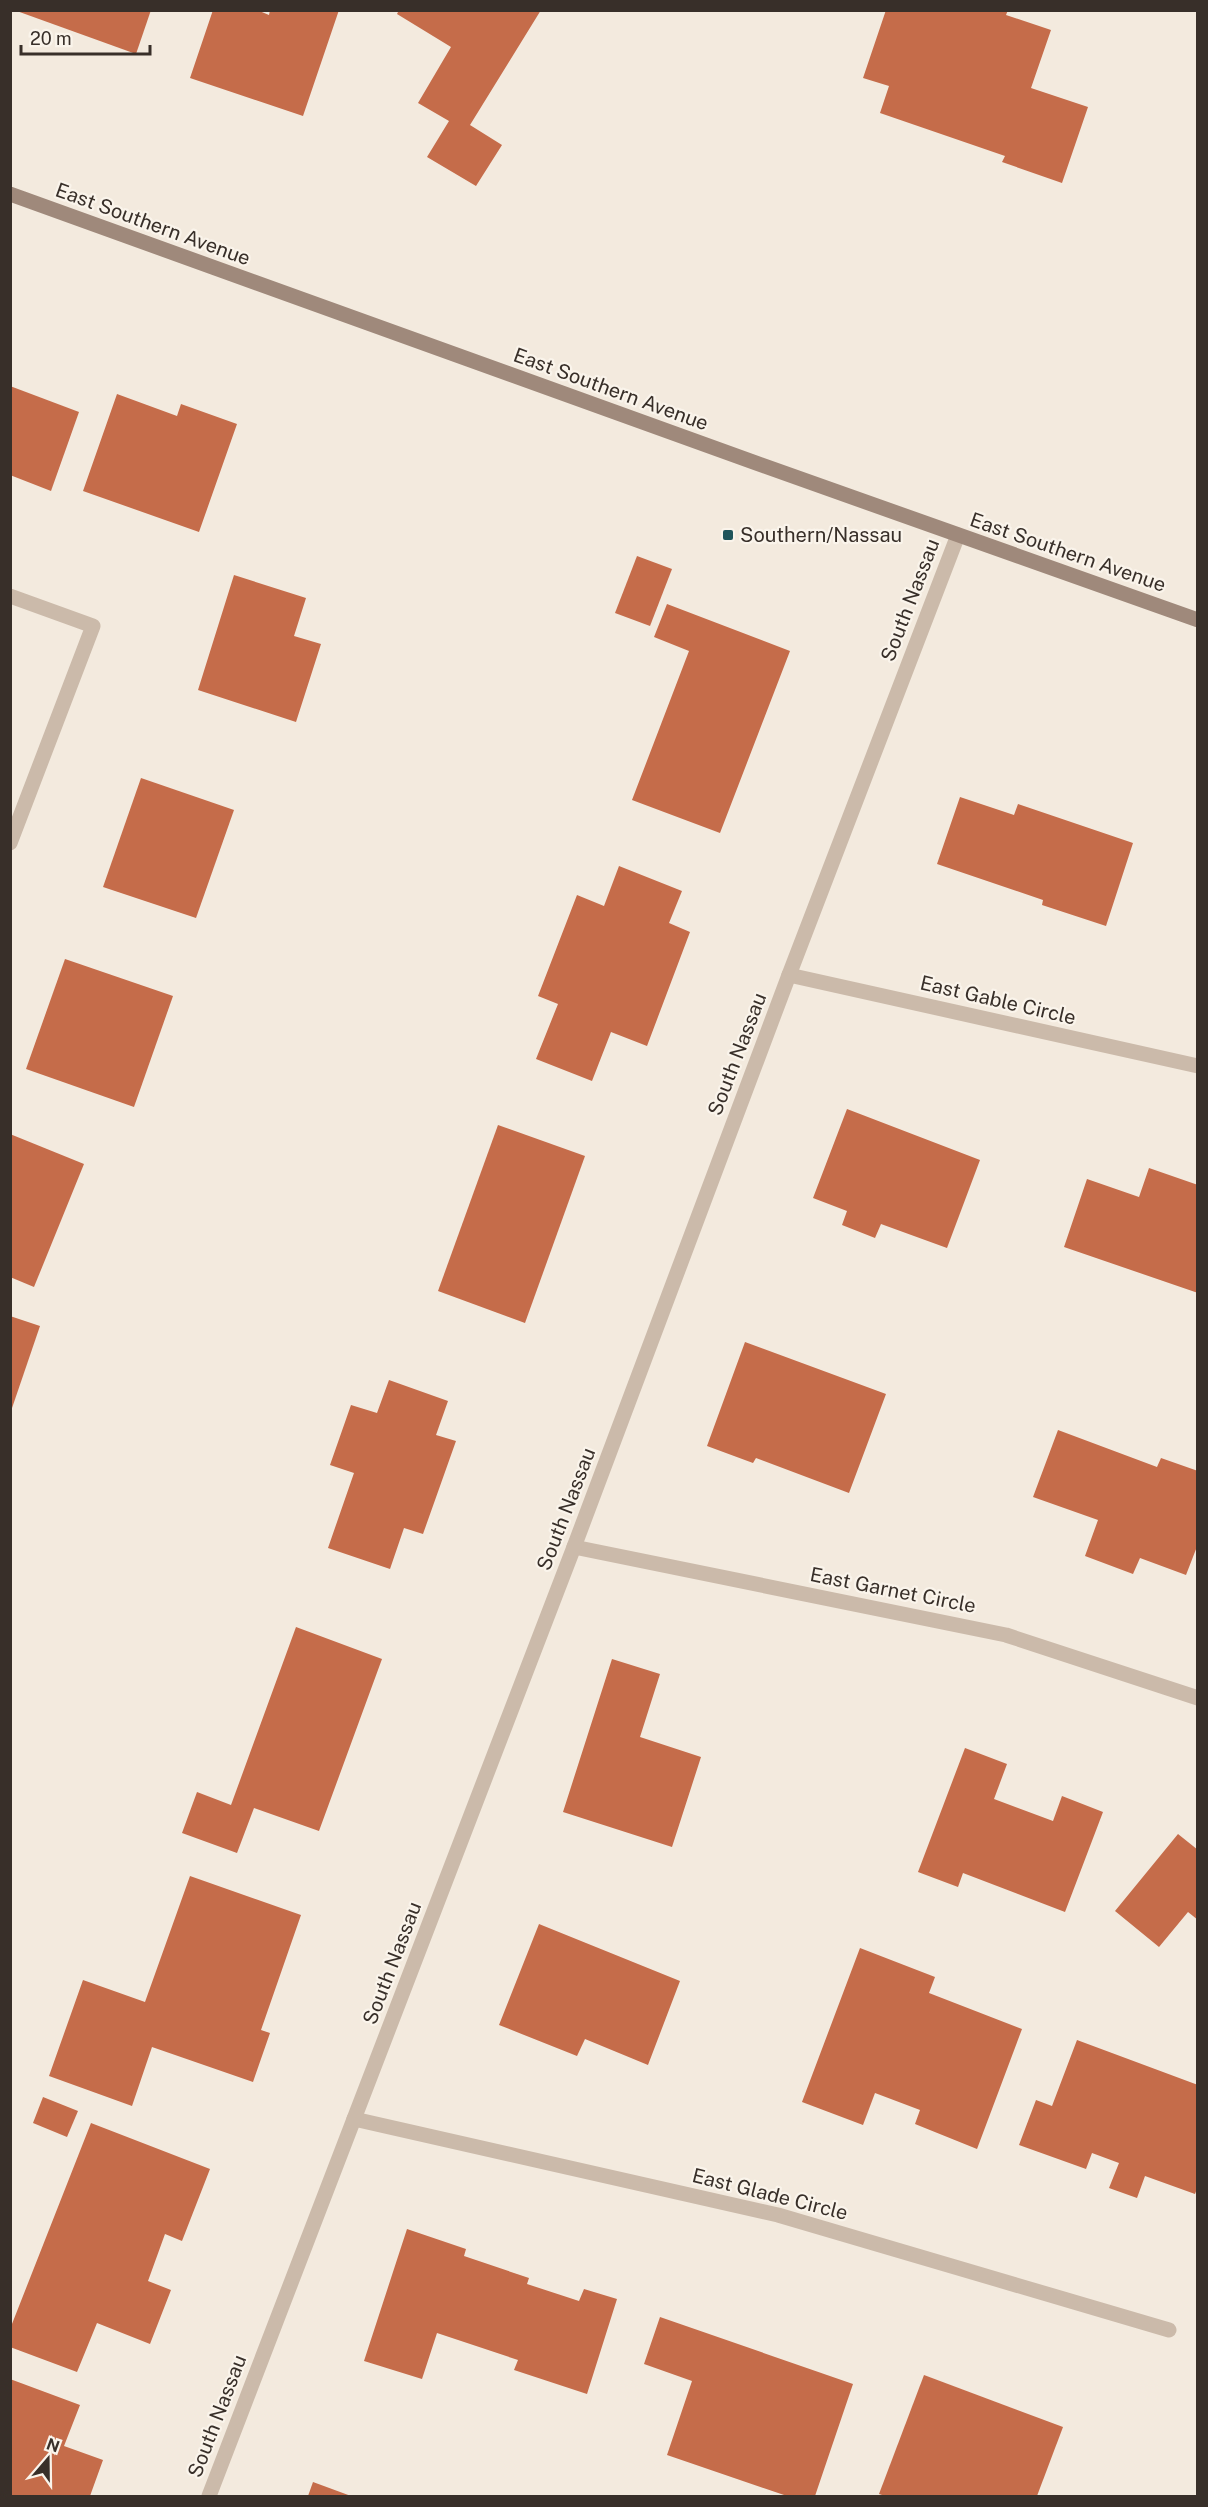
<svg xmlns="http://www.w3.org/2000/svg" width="1208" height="2507" font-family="'Public Sans',sans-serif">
	<rect width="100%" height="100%" fill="#f3eade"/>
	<g fill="#c56c4a">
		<polygon points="14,10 151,10 136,54"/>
		<polygon points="213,10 257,10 269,15 270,10 339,10 303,116 190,78"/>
		<polygon points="399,10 541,10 470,125 502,145 476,186 427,157 449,121 418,103 451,47 397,14"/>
		<polygon points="886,10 1008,10 1006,15 1051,30 1031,88 1088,107 1062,183 1002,162 1005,156 880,113 889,86 863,78"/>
		<polygon points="10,386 79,412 51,491 10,475"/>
		<polygon points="117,394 177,416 181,404 237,424 199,532 83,491"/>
		<polygon points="637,556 672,569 650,626 615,613"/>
		<polygon points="234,575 306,598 294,636 321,644 296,722 198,690"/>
		<polygon points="667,604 790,651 720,833 632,800 689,651 654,637"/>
		<polygon points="141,778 234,810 196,918 103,887"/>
		<polygon points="960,797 1014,815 1018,804 1133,843 1106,926 1042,905 1043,900 937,864"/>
		<polygon points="619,866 682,891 669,923 690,932 647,1046 611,1032 592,1081 536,1059 558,1004 538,996 577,895 604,906"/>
		<polygon points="65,959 173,996 134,1107 26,1069"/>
		<polygon points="847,1109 980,1160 947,1248 881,1224 875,1238 842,1225 847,1211 813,1198"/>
		<polygon points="498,1125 585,1156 525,1323 438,1291"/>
		<polygon points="10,1134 84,1164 34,1287 10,1277"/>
		<polygon points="1149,1168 1198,1185 1198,1293 1064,1247 1087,1179 1139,1197"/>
		<polygon points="10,1316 40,1326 11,1411 10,1411"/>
		<polygon points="745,1342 886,1394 849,1493 756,1458 753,1463 707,1446"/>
		<polygon points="389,1380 448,1401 436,1435 456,1441 423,1534 404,1528 390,1569 328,1548 354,1473 330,1465 351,1405 377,1413"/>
		<polygon points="1058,1430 1157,1467 1161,1458 1198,1471 1198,1544 1186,1575 1140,1558 1133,1574 1085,1556 1098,1520 1033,1497"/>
		<polygon points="296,1627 382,1659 319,1831 254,1808 237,1853 182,1833 197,1792 231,1805"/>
		<polygon points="612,1659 660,1674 640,1737 701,1757 672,1847 563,1812"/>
		<polygon points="965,1748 1007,1764 994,1799 1053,1821 1062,1796 1103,1812 1065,1912 963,1873 958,1887 918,1872"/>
		<polygon points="1178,1834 1198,1850 1198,1920 1188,1912 1159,1947 1115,1911"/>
		<polygon points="190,1876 301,1915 261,2030 270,2033 253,2082 152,2047 132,2106 49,2076 83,1980 145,2002"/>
		<polygon points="539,1924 680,1981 648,2065 585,2039 577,2056 499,2025"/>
		<polygon points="860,1948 935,1977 929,1993 1022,2029 977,2149 915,2124 920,2110 875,2093 863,2125 802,2102"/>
		<polygon points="1077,2040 1198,2085 1198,2186 1195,2194 1145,2176 1137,2198 1109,2188 1119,2163 1092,2153 1086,2169 1019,2145 1036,2100 1052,2106"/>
		<polygon points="43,2097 78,2111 67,2137 33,2123"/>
		<polygon points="91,2123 210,2169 182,2241 165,2234 148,2281 171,2290 150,2344 97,2323 77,2372 10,2347 10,2329"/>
		<polygon points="407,2229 466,2249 464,2256 529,2278 527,2284 579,2301 584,2289 617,2299 587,2394 514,2370 518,2360 437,2333 422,2379 364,2361"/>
		<polygon points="660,2317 853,2384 815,2496 787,2496 667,2455 692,2381 644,2364"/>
		<polygon points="924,2375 1063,2427 1037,2496 885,2496 879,2494"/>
		<polygon points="10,2379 80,2405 64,2446 103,2460 90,2496 10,2496"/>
		<polygon points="313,2482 351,2496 308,2496"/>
	</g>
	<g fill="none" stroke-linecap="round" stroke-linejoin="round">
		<g stroke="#cbbaaa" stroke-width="15">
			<polyline points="10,596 93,626 10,843"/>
			<polyline points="789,975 1198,1066"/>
			<polyline points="574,1547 1006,1635 1198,1698"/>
			<polyline points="354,2119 778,2215 1169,2330"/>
			<polyline points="209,2496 574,1547 789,975 958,535"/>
		</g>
		<polyline stroke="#9f897b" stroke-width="15" points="10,194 756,463 1198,620"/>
	</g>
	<rect fill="#1f545a" stroke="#faf4eb" stroke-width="2" x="722" y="529" width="12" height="12" rx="3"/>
	<g text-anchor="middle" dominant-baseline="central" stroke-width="4.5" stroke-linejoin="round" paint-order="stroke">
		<g font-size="20" fill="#382f29" stroke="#faf4eb">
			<text transform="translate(153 224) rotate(20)">East Southern Avenue</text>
			<text transform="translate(611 389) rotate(20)">East Southern Avenue</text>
			<text transform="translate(1068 552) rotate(19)">East Southern Avenue</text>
			<text transform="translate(910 600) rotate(-69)">South Nassau</text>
			<text transform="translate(998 1000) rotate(13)">East Gable Circle</text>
			<text transform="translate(737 1054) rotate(-69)">South Nassau</text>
			<text transform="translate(566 1509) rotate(-69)">South Nassau</text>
			<text transform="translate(893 1590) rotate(11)">East Garnet Circle</text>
			<text transform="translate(392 1963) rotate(-69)">South Nassau</text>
			<text transform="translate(770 2194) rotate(14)">East Glade Circle</text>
			<text transform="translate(217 2416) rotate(-69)">South Nassau</text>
		</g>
		<g font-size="20" fill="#382f29" stroke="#faf4eb" text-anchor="start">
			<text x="740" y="535">Southern/Nassau</text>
		</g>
	</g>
	<rect width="1208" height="2507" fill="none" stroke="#382f29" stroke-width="24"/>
	<g transform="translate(48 2459) rotate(20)" stroke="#faf4eb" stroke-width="4.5" paint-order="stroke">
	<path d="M0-4.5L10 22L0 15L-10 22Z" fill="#382f29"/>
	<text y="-9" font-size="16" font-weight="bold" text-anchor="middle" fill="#382f29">N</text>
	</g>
	<path d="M21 45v9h129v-9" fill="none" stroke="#382f29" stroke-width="3"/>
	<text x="30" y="45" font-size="18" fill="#382f29" stroke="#faf4eb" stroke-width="4.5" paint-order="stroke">20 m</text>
</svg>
